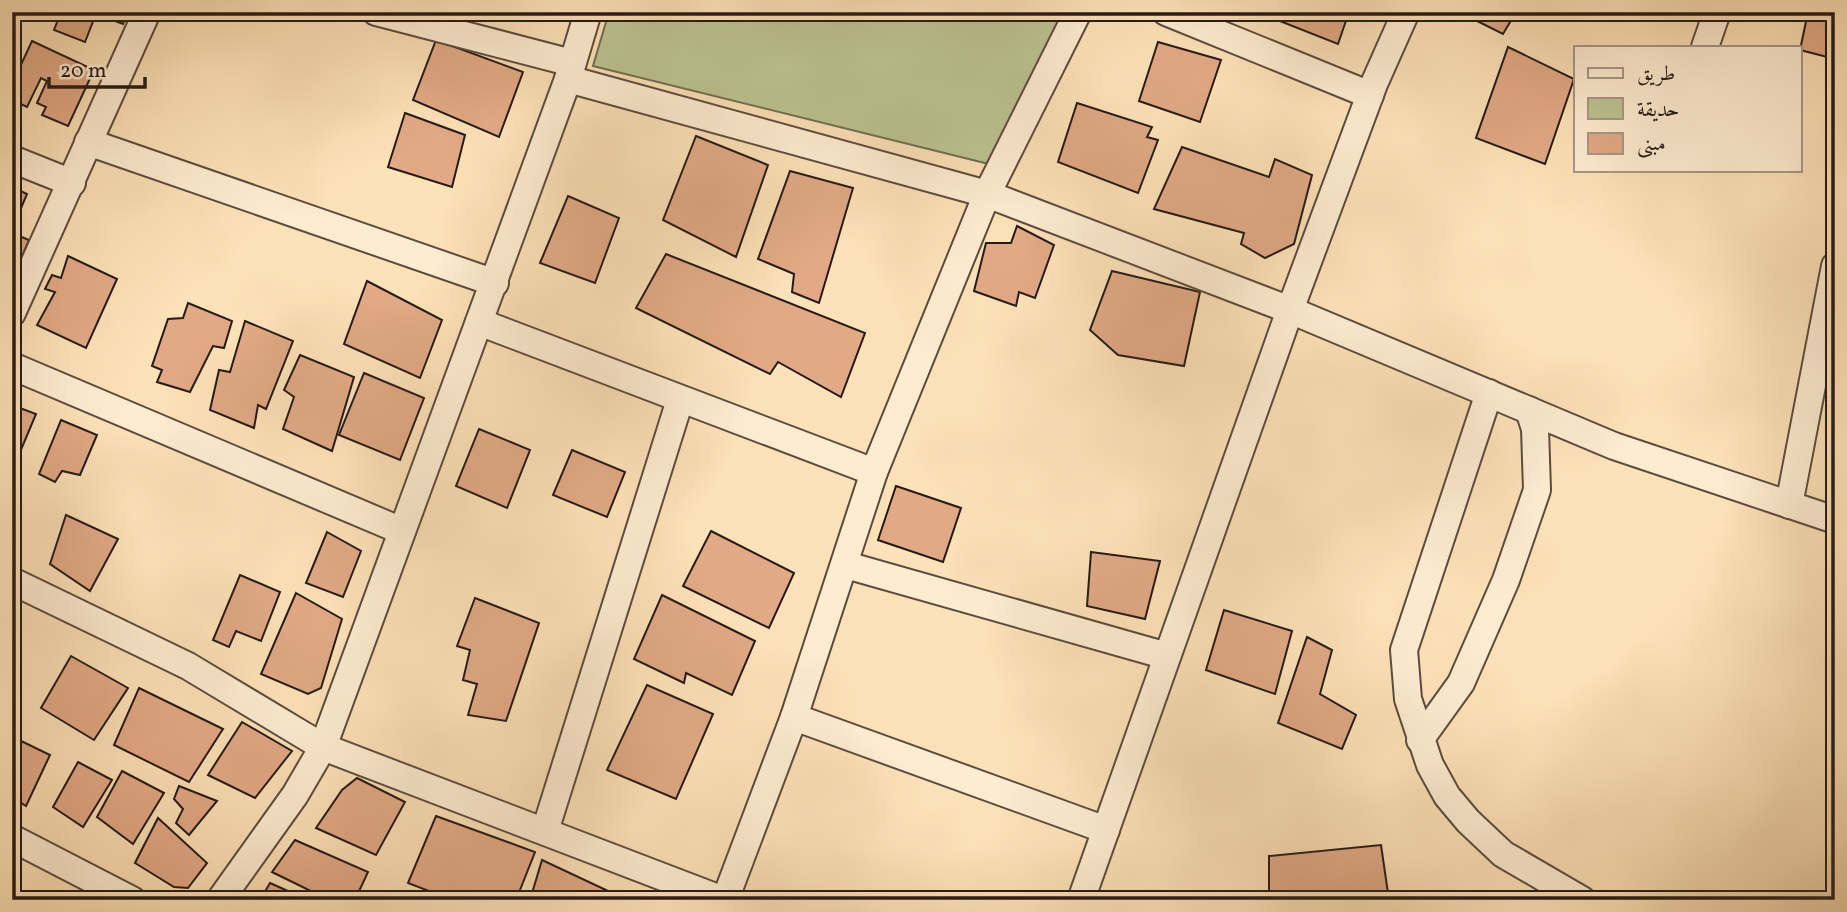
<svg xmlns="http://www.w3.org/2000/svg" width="1847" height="912" font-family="Vollkorn,Amiri,serif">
	<rect width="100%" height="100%" fill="#fde1b8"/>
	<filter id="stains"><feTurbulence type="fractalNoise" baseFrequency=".00286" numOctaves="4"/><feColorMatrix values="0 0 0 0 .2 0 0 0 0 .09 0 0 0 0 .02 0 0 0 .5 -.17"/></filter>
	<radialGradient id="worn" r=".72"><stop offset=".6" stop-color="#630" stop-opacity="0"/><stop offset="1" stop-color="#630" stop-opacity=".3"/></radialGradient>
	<polygon fill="#bcc391" stroke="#716f54" stroke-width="2" points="609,12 1063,12 993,165 593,66"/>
	<g fill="#e1a986" stroke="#261b16" stroke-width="2">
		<polygon points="61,12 127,12 123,24 96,14 85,42 54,30"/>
		<polygon points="1257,12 1349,12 1338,44"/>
		<polygon points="1459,12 1516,12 1503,34"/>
		<polygon points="1808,12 1835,12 1835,59 1800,50"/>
		<polygon points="436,40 523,72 499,137 413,100"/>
		<polygon points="32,41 94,70 68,126 42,115 46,107 37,103 47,81 41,78 27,107 12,100 12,84"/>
		<polygon points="1158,42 1221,60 1200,122 1139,101"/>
		<polygon points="1508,47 1574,79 1545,164 1476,138"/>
		<polygon points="1077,103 1152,127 1147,137 1158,140 1138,193 1058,162"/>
		<polygon points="405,113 465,135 452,187 388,167"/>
		<polygon points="696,136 768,165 736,257 663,220"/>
		<polygon points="1182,147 1269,177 1275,159 1312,175 1294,244 1265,258 1241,244 1244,233 1154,209"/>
		<polygon points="790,171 853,188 819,303 792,292 794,274 758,259"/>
		<polygon points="12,187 27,194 19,213 12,210"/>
		<polygon points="568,196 619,218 595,283 540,263"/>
		<polygon points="1017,226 1054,245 1035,298 1019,292 1016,306 974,291 986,243 1011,243"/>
		<polygon points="12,233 29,240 12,280"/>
		<polygon points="666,254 865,333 841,397 778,362 770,374 636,308"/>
		<polygon points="68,256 117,279 86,348 37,325 55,292 45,289 52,275 61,278"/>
		<polygon points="1112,271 1200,292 1184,366 1118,355 1090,330"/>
		<polygon points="367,281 442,320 420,378 344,344"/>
		<polygon points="188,303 232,321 224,348 213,346 190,392 157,382 162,370 152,366 168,319 183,318"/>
		<polygon points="245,321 293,341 266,409 258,405 254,428 210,410 219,370 230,372"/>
		<polygon points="300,355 354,377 332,451 283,429 294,397 284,390"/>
		<polygon points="364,373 424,398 400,460 339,435"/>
		<polygon points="12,405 36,414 18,457 12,455"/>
		<polygon points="61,420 97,435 80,475 62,471 55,482 39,474"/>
		<polygon points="479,429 530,450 507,508 456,486"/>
		<polygon points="572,450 625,472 607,517 553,495"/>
		<polygon points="896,486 961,508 943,562 878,540"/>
		<polygon points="66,515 118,539 90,591 50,564"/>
		<polygon points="711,531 794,573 769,628 683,586"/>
		<polygon points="327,532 361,551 343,597 306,583"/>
		<polygon points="1091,552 1160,561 1145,619 1087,606"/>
		<polygon points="240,575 280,592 261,641 236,631 229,647 213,640"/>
		<polygon points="296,593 342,619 321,688 308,694 261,674"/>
		<polygon points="662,595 755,641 732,695 686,673 684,683 634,659"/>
		<polygon points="475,598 539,623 506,721 468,715 477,684 463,680 470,650 457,646"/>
		<polygon points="1224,610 1292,631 1275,694 1206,670"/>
		<polygon points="1307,637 1332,650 1320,694 1356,715 1342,749 1278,723"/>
		<polygon points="71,656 128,688 94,740 41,708"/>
		<polygon points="647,685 713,714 676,799 607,770"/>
		<polygon points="139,688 223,729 189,782 114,745"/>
		<polygon points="242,722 292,751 255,798 208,775"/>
		<polygon points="17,739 50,755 26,806 12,797 12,747"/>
		<polygon points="78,762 112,780 83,827 53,807"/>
		<polygon points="122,771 164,793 133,844 97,817"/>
		<polygon points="357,778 405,802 376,855 316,828 342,790"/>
		<polygon points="179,786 217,801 189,835 176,823 183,809 174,799"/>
		<polygon points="436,816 535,852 516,900 452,900 408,883"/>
		<polygon points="158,818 207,863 188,888 174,887 135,863"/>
		<polygon points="295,840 368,872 355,900 329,900 272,872"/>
		<polygon points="1381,845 1389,900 1269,900 1269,856"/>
		<polygon points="542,860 621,897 620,900 530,900"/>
		<polygon points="270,883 308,900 260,900"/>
	</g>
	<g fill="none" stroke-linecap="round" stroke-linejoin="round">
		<defs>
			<g id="street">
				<polyline points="376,12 572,63"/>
				<polyline points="1166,12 1370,95"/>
				<polyline points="1705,47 1717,12"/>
				<polyline points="568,79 987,194 1290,310 1614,446 1835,520"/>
				<polyline points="88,142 495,283"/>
				<polyline points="12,159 72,183"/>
				<polyline points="12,313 147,12"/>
				<polyline points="479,322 874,472"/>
				<polyline points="12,366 402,531"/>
				<polyline points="1489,393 1404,650 1408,699 1430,765 1447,796 1468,821 1503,854 1582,900"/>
				<polyline points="1789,505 1835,266"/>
				<polyline points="846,565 1167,656"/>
				<polyline points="12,581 188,666 323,747 723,900"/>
				<polyline points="794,717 1106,830"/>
				<polyline points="1420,740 1461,683 1506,580 1537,490 1535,429 1529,410"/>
				<polyline points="545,831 680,400"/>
				<polyline points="12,838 132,900"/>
				<polyline points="220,900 295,795 323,747 568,79 588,12"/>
				<polyline points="725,900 794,717 874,472 987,194 1078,12"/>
				<polyline points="1081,900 1290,310 1374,84 1406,12"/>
			</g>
		</defs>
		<use href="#street" stroke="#5c4c3e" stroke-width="30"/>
		<use href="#street" stroke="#feecd1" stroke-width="26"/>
	</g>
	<rect width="1847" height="912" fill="none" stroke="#fde1b8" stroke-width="42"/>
	<rect x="14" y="14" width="1819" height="884" fill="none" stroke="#261b16" stroke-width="3.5"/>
	<rect x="21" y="21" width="1805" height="870" fill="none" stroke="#261b16" stroke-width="2"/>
	<rect x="1574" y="46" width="228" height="126" fill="#feecd1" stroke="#a89886" stroke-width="2"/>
	<rect x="1588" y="68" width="35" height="10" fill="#feecd1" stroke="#a89886" stroke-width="2"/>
	<text x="1637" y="80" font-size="21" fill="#261b16">طريق</text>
	<rect x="1588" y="98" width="35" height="21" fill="#bcc391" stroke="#a89886" stroke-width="2"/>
	<text x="1637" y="116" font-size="21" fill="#261b16">حديقة</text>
	<rect x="1588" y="133" width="35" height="21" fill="#e1a986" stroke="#a89886" stroke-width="2"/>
	<text x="1637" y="150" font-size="21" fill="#261b16">مبنى</text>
	<path d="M49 77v10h96v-10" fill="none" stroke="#261b16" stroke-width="3.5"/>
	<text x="60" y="77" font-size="21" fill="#261b16" stroke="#feecd1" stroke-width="5" paint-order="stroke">20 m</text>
	<rect width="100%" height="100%" filter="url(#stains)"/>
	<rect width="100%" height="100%" fill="url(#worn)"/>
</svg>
